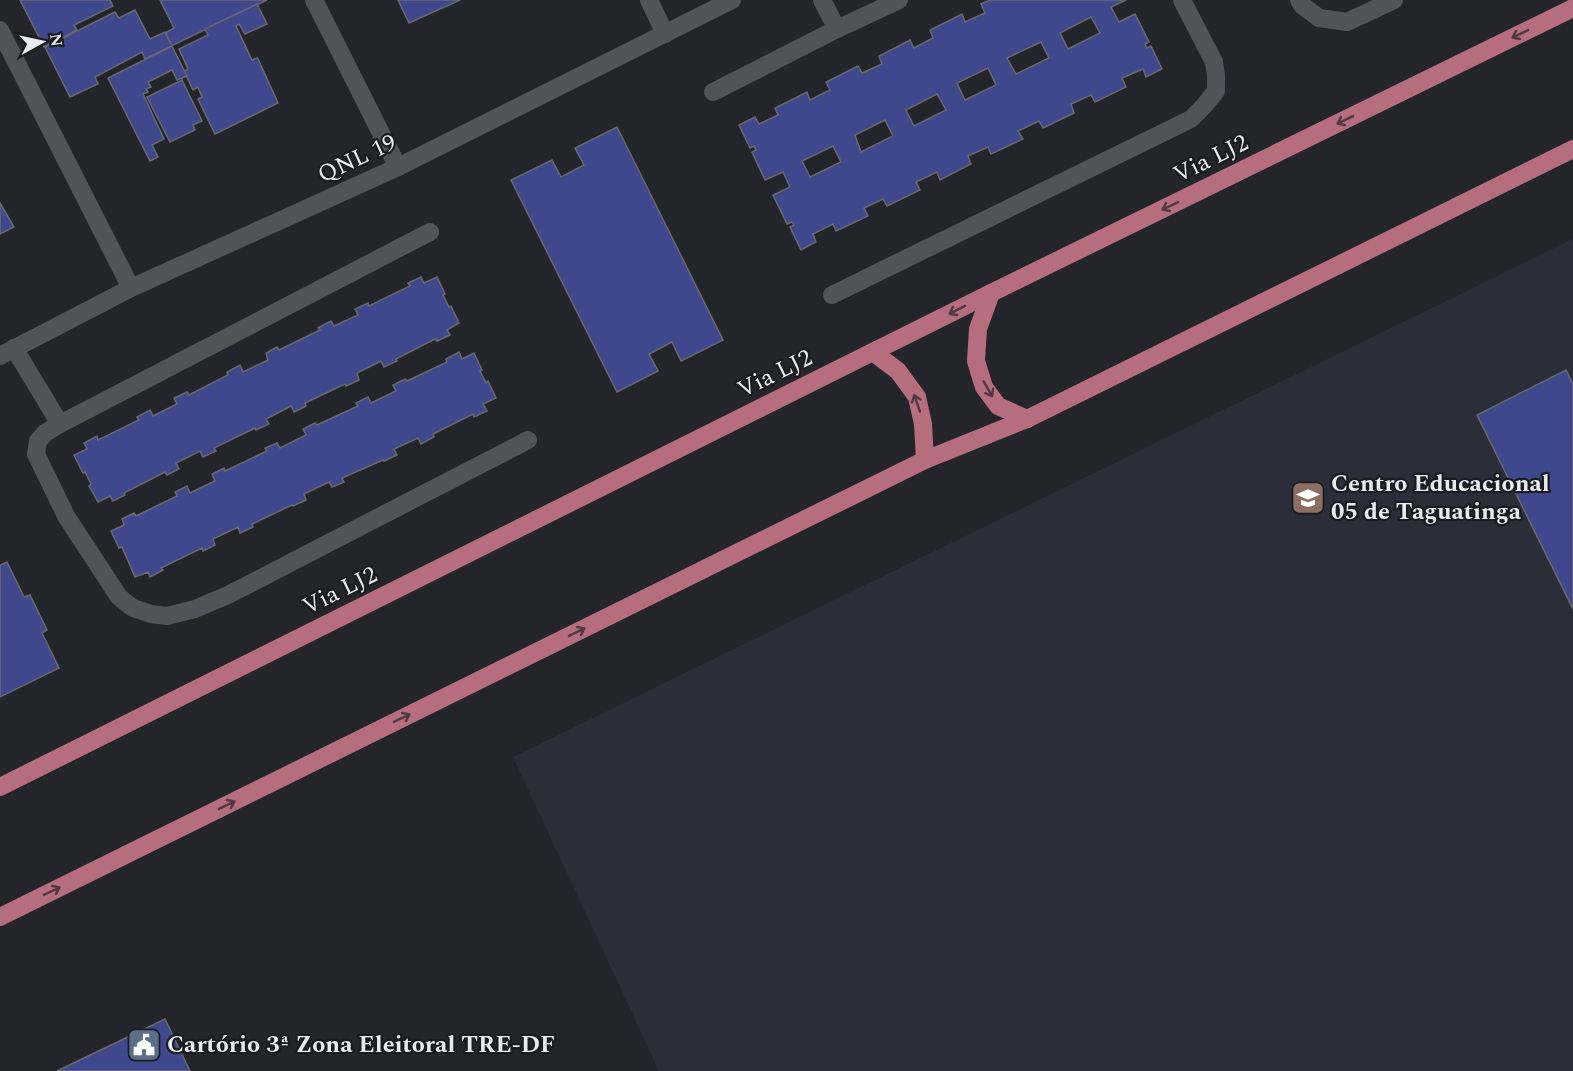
<svg xmlns="http://www.w3.org/2000/svg" width="1573" height="1071" font-family="Spectral,serif">
	<rect width="100%" height="100%" fill="#24252a"/>
	<polygon fill="#2b2d38" points="1573,239 1573,1071 659,1071 513,757"/>
	<g fill="#40488d" stroke="#68696f" stroke-width="1.5" fill-rule="evenodd">
		<polygon points="20,0 110,0 113,6 74,25 77,30 44,47"/>
		<polygon points="160,0 267,0 171,46 165,33 174,28"/>
		<polygon points="398,0 460,0 409,23"/>
		<path d="M990,0h136l-15,7 8,15 16,-8 14,28 -4,2 2,4 4,-2 11,23 -16,8 -3,-8 -21,9 4,9 -31,15 -4,-7 -20,9 3,9 -31,15 -4,-7 -21,10 5,8 -32,15 -3,-7 -20,9 3,8 -31,16 -3,-8 -21,10 4,8 -33,16 -4,-7 -19,9 4,8 -32,15 -3,-7 -20,10 3,8 -15,8 -11,-23 4,-2 -2,-3 -5,2 -14,-29 17,-8 -7,-15 -18,8 -13,-28 4,-2 -2,-4 -4,2 -11,-23 16,-8 4,7 19,-9 -3,-7 32,-16 3,8 20,-10 -4,-8 32,-16 4,7 20,-9 -3,-8 31,-16 4,8 19,-10 -3,-8 32,-16 3,8 20,-9 -4,-9zM1091,17l9,16 -32,16 -8,-16zM1041,42l8,16 -33,16 -9,-16zM988,68l8,17 -31,15 -8,-17zM937,94l9,16 -32,16 -8,-16zM885,120l8,16 -32,16 -6,-17zM833,146l8,16 -31,15 -8,-16z"/>
		<polygon points="257,4 267,24 245,34 239,24 236,26 252,60 257,58 258,59 278,103 215,134 198,99 202,97 198,87 193,90 184,71 188,69 179,49 208,35 205,29"/>
		<polygon points="135,10 150,39 165,32 172,46 145,59 142,52 95,77 98,84 70,97 45,47 115,12 119,18"/>
		<polygon points="172,46 187,76 177,80 172,70 148,82 151,87 146,89 148,92 143,94 164,139 152,145 158,157 150,161 108,78"/>
		<polygon points="182,80 202,121 193,125 195,130 170,142 147,97"/>
		<polygon points="617,127 723,340 681,361 672,342 649,354 658,371 617,392 511,180 552,160 561,177 584,165 575,148"/>
		<polygon points="0,203 14,227 0,234"/>
		<polygon points="421,277 424,283 437,277 445,294 443,295 449,307 451,306 459,323 447,330 450,335 437,341 435,339 396,359 397,361 384,367 381,361 357,373 359,380 346,386 345,384 305,403 306,406 294,412 291,406 266,419 269,424 256,430 255,428 214,448 216,451 203,457 200,451 176,463 179,469 167,475 165,472 124,493 125,495 113,501 110,496 98,502 89,486 91,484 85,472 83,473 74,455 87,449 84,443 97,436 98,440 139,420 137,417 150,410 153,416 177,404 174,398 187,392 189,395 228,375 227,372 240,365 243,372 268,360 266,353 277,347 279,350 320,330 318,328 331,321 334,326 358,315 355,309 368,303 369,306 410,286 408,283"/>
		<polygon points="459,352 462,359 474,353 482,370 480,371 486,383 488,381 496,398 483,404 487,411 474,417 473,414 433,434 434,437 421,444 418,438 394,449 397,455 384,461 383,460 342,478 344,482 332,487 329,482 304,494 306,500 293,506 292,505 252,524 253,527 240,533 238,527 213,539 215,545 203,551 202,548 161,568 163,570 150,577 148,572 135,577 122,547 119,548 111,531 124,525 122,519 134,513 136,516 177,496 175,492 187,486 190,493 215,481 212,474 224,468 225,471 267,451 265,448 277,443 280,448 306,435 303,429 315,423 317,425 358,406 356,403 368,397 371,403 396,391 393,385 405,379 407,381 447,362 446,359"/>
		<polygon points="1566,370 1573,384 1573,609 1477,415"/>
		<polygon points="7,562 24,597 30,595 47,630 42,633 59,668 0,697 0,565"/>
		<polygon points="165,1019 190,1071 57,1071"/>
	</g>
	<g fill="none" stroke-linecap="round" stroke-linejoin="round">
		<g stroke="#52535a" stroke-width="18">
			<polyline points="314,0 398,167"/>
			<polyline points="649,0 665,34"/>
			<polyline points="822,0 837,29 899,0"/>
			<polyline points="1299,0 1302,5 1319,18 1347,22 1394,0"/>
			<polyline points="0,30 131,288"/>
			<polyline points="713,92 837,29"/>
			<polyline points="832,295 1191,119 1204,106 1216,91 1216,75 1214,62 1182,0"/>
			<polyline points="14,348 60,424 45,433 38,441 36,454 66,516 119,597 133,608 151,614 167,616 195,609 228,595 528,440"/>
			<polyline points="0,356 131,288 398,167 732,0"/>
			<polyline points="60,424 430,232"/>
		</g>
		<g stroke="#b66d7e" stroke-width="18">
			<polyline points="991,293 978,329 976,361 984,387 998,406 1027,419"/>
			<polyline points="873,352 898,371 917,397 923,424 925,460"/>
			<polyline points="0,787 991,293 1573,8"/>
			<polyline points="0,917 925,460 1027,419 1573,149"/>
		</g>
	</g>
	<defs><path id="oneway-shaft" d="M-6 0H5M1.5-3L5.5 0L1.5 3" fill="none" stroke-width="1.6" stroke-linecap="round" stroke-linejoin="round" transform="scale(1.5)"/></defs>
	<g stroke="#513842">
		<use href="#oneway-shaft" transform="translate(1520 34) rotate(154)"/>
		<use href="#oneway-shaft" transform="translate(1345 120) rotate(154)"/>
		<use href="#oneway-shaft" transform="translate(1170 206) rotate(154)"/>
		<use href="#oneway-shaft" transform="translate(957 310) rotate(153)"/>
		<use href="#oneway-shaft" transform="translate(988 389) rotate(60)"/>
		<use href="#oneway-shaft" transform="translate(917 403) rotate(-109)"/>
		<use href="#oneway-shaft" transform="translate(577 632) rotate(-26)"/>
		<use href="#oneway-shaft" transform="translate(402 718) rotate(-26)"/>
		<use href="#oneway-shaft" transform="translate(227 805) rotate(-26)"/>
		<use href="#oneway-shaft" transform="translate(52 891) rotate(-26)"/>
	</g>
	<defs>
		<symbol id="school-square" viewBox="-11 -11 22 22"><rect x="-9" y="-9" width="18" height="18" rx="4" fill="#8d6e63" stroke="#1a1c21"/><path d="M0-5L7-2L0 1L-7-2ZM-4 1L0 2.5L4 1V4Q0 6-4 4Z" fill="#fff"/></symbol>
		<symbol id="civic-square" viewBox="-11 -11 22 22"><rect x="-9" y="-9" width="18" height="18" rx="4" fill="#5c6f8a" stroke="#1a1c21"/><path d="M-.6-6.5H3V-4.5H.6V-3L4-1V1h2V6H-6V1h2V-1L-.6-3ZM-1.2 2.5V6h2.4V2.5Z" fill="#fff"/></symbol>
	</defs>
	<g fill-rule="evenodd">
		<use href="#school-square" x="1289" y="479" width="38" height="38"/>
		<use href="#civic-square" x="125" y="1026" width="38" height="38"/>
	</g>
	<g text-anchor="middle" dominant-baseline="central" stroke-width="4.5" stroke-linejoin="round" paint-order="stroke">
		<g font-size="24" fill="#eaebef" stroke="#1a1c21">
			<text transform="translate(357 159) rotate(-25)">QNL 19</text>
			<text transform="translate(1211 159) rotate(-26)">Via LJ2</text>
			<text transform="translate(775 374) rotate(-26)">Via LJ2</text>
			<text transform="translate(340 591) rotate(-26)">Via LJ2</text>
		</g>
		<g font-size="24" font-weight="bold" fill="#eaebef" stroke="#1a1c21" text-anchor="start">
			<text x="1331" y="484">Centro Educacional<tspan x="1331" dy="28">05 de Taguatinga</tspan></text>
			<text x="167" y="1045">Cartório 3ª Zona Eleitoral TRE-DF</text>
		</g>
	</g>
	<g transform="translate(42 42) rotate(82)" stroke="#1a1c21" stroke-width="4.5" paint-order="stroke">
	<path d="M0-4.5L10 22L0 15L-10 22Z" fill="#eaebef"/>
	<text y="-9" font-size="16" font-weight="bold" text-anchor="middle" fill="#eaebef">N</text>
	</g>
</svg>
